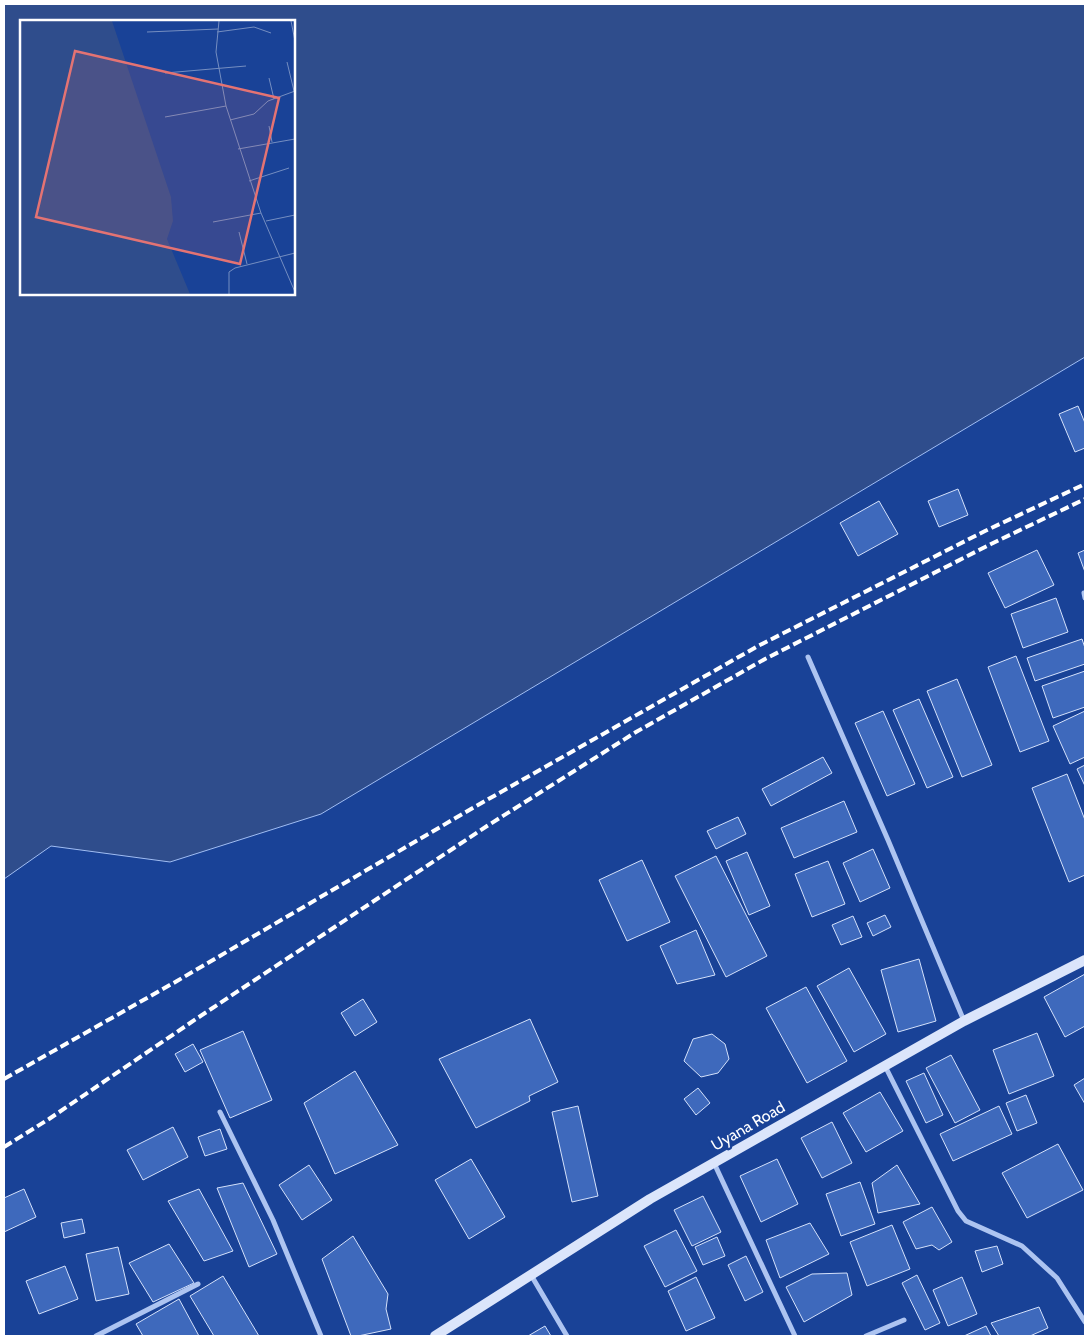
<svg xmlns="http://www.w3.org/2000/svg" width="1089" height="1340" font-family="Cabin,sans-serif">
	<rect width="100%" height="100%" fill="#194297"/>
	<path fill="#2f4d8c" stroke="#a0bdf3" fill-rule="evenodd" d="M4,4h1081v353l-764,457 -151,48 -119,-16 -47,33zM21,21h273v273h-273z"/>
	<g fill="#3e69bc" stroke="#d4e1fb">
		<polygon points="1078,406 1085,423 1085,448 1075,452 1059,414"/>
		<polygon points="958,489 968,515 939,527 928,501"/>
		<polygon points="879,501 898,534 858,556 840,523"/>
		<polygon points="1037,550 1054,585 1005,608 988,573"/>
		<polygon points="1085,550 1085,572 1078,553"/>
		<polygon points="1056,598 1068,632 1023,648 1011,614"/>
		<polygon points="1082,639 1085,648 1085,664 1035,681 1027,658"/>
		<polygon points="1016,656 1049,741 1020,752 988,667"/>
		<polygon points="1085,671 1085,707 1053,718 1042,686"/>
		<polygon points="957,679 992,765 962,777 927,691"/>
		<polygon points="919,699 953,777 927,788 893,710"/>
		<polygon points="883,711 915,784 887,796 855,723"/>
		<polygon points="1085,711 1085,757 1070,764 1053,726"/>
		<polygon points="823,757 832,773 771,806 762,789"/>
		<polygon points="1085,765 1085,786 1077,769"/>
		<polygon points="1067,774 1085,820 1085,875 1069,882 1032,788"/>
		<polygon points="844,801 857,832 794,858 781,828"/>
		<polygon points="738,817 746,834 716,849 707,831"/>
		<polygon points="873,849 890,888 860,902 843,863"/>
		<polygon points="747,852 770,906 749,915 726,861"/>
		<polygon points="716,856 767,956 726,977 675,876"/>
		<polygon points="642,860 670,922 627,941 599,880"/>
		<polygon points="828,861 845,904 812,917 795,874"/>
		<polygon points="885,915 891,927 873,936 867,923"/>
		<polygon points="853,916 862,937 841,945 832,925"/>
		<polygon points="696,930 715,975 677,984 660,946"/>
		<polygon points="919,959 936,1021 898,1032 881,970"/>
		<polygon points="849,968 886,1034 854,1052 817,986"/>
		<polygon points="1085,974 1085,1026 1065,1037 1044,997"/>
		<polygon points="806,987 847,1061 807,1083 766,1008"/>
		<polygon points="363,999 377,1022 355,1036 341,1013"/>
		<polygon points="530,1019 558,1082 529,1096 530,1101 476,1128 439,1059"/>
		<polygon points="243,1031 272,1100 230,1118 200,1050"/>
		<polygon points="1037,1033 1054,1076 1009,1094 993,1050"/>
		<polygon points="712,1034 725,1044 729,1059 718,1073 701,1077 684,1061 693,1039"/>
		<polygon points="193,1044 203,1062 185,1072 175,1054"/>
		<polygon points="951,1055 980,1110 955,1123 926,1068"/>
		<polygon points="355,1071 398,1145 335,1174 304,1103"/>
		<polygon points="924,1073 943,1115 926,1123 906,1081"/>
		<polygon points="1085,1078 1085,1104 1074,1085"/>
		<polygon points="698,1088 710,1103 696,1115 684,1099"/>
		<polygon points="880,1092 903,1131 866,1152 843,1113"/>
		<polygon points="1026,1095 1037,1123 1017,1131 1006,1103"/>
		<polygon points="578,1106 598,1196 572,1202 552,1112"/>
		<polygon points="999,1106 1012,1134 953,1161 940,1134"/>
		<polygon points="832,1122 852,1163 822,1178 801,1138"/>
		<polygon points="173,1127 188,1157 143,1180 127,1150"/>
		<polygon points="220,1129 227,1149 205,1156 198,1137"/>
		<polygon points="1058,1144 1083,1190 1027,1218 1002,1173"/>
		<polygon points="471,1159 505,1217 469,1239 435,1180"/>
		<polygon points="777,1159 798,1204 761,1222 740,1176"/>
		<polygon points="309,1165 332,1200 302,1220 279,1185"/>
		<polygon points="897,1165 920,1204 878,1213 872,1183"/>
		<polygon points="860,1182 875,1224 841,1236 826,1194"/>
		<polygon points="243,1183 277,1254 249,1267 217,1188"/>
		<polygon points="24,1189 36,1217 4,1232 4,1198"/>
		<polygon points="199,1189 233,1251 204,1261 168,1201"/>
		<polygon points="703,1196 721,1232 692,1246 674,1210"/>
		<polygon points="932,1207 952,1242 939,1250 932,1245 916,1249 903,1222"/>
		<polygon points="82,1219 85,1233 64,1238 61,1223"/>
		<polygon points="810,1223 829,1254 780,1278 766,1240"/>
		<polygon points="892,1225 910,1269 867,1286 850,1242"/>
		<polygon points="676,1230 697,1271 665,1287 644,1246"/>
		<polygon points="353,1236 388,1294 386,1309 391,1329 358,1336 351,1336 322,1259"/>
		<polygon points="717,1237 725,1256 703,1265 695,1247"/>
		<polygon points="169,1244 194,1283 153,1302 129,1263"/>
		<polygon points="997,1246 1003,1264 982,1272 975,1251"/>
		<polygon points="118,1247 129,1294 96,1301 86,1254"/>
		<polygon points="746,1256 763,1292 745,1301 728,1265"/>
		<polygon points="65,1266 78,1299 39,1314 26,1281"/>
		<polygon points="847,1273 852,1295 804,1322 786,1287 812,1274"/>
		<polygon points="917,1275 940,1323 925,1330 902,1283"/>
		<polygon points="223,1276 259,1336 214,1336 190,1296"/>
		<polygon points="696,1277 715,1318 686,1331 668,1291"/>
		<polygon points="962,1277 977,1314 948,1326 933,1290"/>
		<polygon points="179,1299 199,1336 143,1336 136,1324"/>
		<polygon points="1039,1307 1048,1328 1030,1336 999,1336 991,1323"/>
		<polygon points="545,1326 551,1336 528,1336"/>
		<polygon points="986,1326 991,1336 964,1336"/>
	</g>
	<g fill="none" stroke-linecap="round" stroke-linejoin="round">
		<g stroke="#adc4f1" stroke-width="5">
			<polyline points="1084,593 1085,598"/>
			<polyline points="808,657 888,840 964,1021"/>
			<polyline points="885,1066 958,1211 966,1221 1022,1246 1057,1278 1085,1322"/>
			<polyline points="220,1112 273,1220 321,1336"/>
			<polyline points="714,1163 795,1336"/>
			<polyline points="531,1275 567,1336"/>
			<polyline points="96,1336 198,1284"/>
			<polyline points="866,1336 904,1320"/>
		</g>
		<polyline stroke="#dbe5fb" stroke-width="10" points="435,1336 650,1199 964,1021 1085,960"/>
		<g stroke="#fff" stroke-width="4" stroke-dasharray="9 4" stroke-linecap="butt">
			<polyline points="4,1079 177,981 471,809 758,646 985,531 1085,484"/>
			<polyline points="4,1147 49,1119 196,1019 487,826 636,732 765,659 991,544 1085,499"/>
		</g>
	</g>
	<g text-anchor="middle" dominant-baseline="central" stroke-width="4.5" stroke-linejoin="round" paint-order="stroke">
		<g font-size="16" fill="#fff" stroke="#194297">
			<text transform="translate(748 1126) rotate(-30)">Uyana Road</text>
		</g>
	</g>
	<g transform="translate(20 20)">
		<rect width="275" height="275" fill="#194297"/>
		<path d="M0,1h92l59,176 2,24 -6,18 23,55h-170z" fill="#2f4d8c"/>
		<path fill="none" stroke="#758ec1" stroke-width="1" d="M199,1l-3,31 10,54 35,107 34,79M271,1l4,20M127,12l71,-3M197,12l37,-5 17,6M267,42l7,29M145,53l81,-7M249,58l5,21M145,97l61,-11M210,100l24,-6 14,-13 27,-10M249,106l3,16M218,129l57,-10M229,161l40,-13M246,201l29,-6M193,202l48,-9M219,212l8,32M209,274v-22l6,-4 60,-15"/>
		<path fill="#e47373" fill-opacity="0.15" stroke="#e47373" stroke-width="2.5" d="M55,31l204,47 -39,166 -204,-47z"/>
		<rect width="275" height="275" fill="none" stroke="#fff" stroke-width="2.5"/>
	</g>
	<rect width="1089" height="1340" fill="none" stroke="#ffffff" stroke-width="10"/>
</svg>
